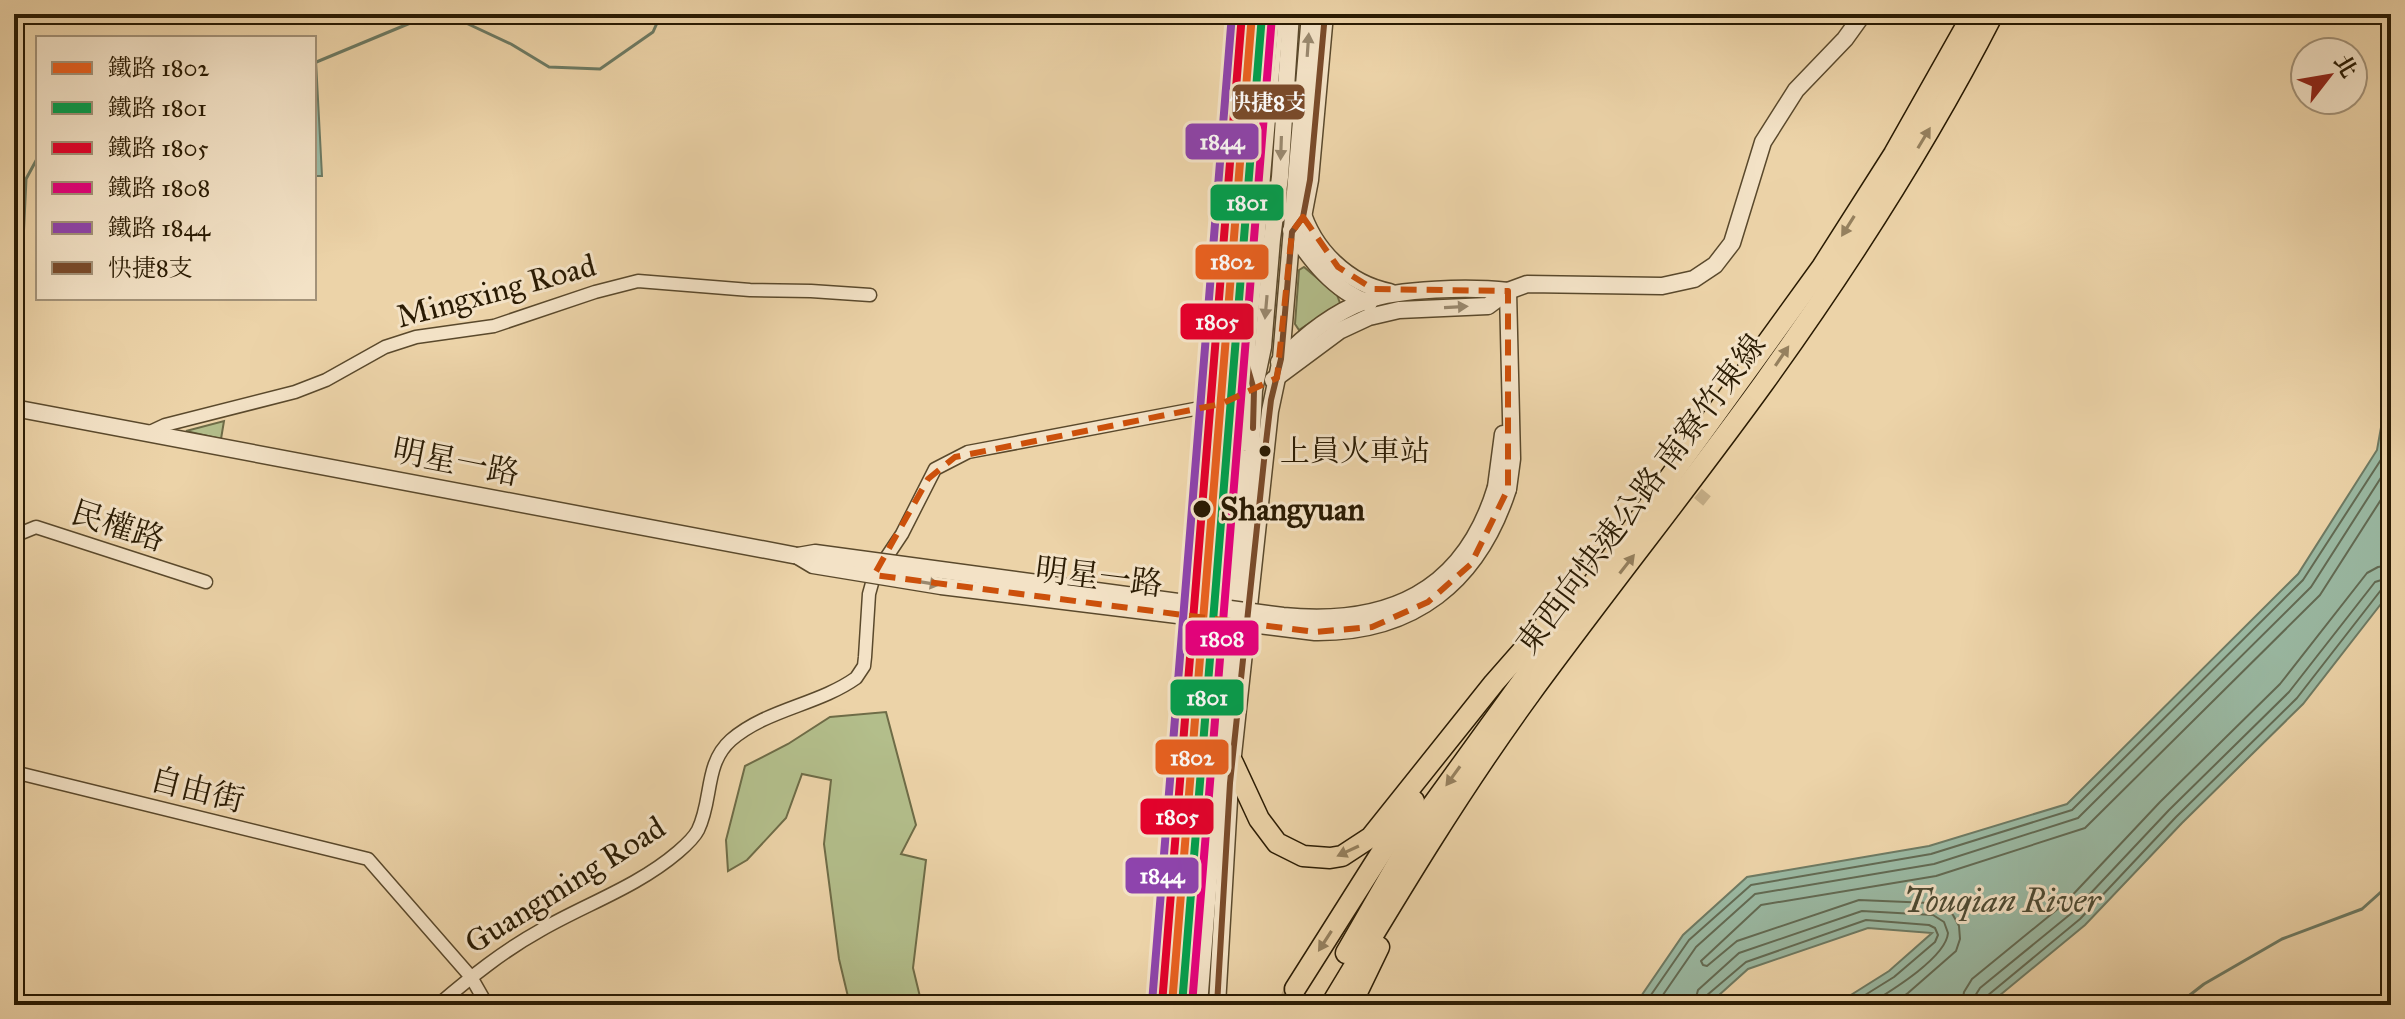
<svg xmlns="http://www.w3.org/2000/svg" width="2405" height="1019" font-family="'IM FELL Great Primer','Noto Serif TC',serif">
	<rect width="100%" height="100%" fill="#ecd3a8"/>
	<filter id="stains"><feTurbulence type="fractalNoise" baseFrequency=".0025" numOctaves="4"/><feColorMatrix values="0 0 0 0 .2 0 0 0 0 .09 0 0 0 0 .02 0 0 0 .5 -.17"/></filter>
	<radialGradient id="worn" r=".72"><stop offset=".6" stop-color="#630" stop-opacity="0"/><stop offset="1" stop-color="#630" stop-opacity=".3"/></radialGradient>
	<g fill="#b3be8b" stroke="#6e6c47" stroke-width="2">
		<polygon points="1304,267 1337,295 1340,303 1299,330 1295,324 1299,270"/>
		<polygon points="224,421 221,439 186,431"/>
		<polygon points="886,712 916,825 901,854 926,860 913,968 922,1005 850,1005 839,959 824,844 831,780 802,774 786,818 747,860 728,871 726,840 745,766 788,744 830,717"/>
	</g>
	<g fill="#9ab9a3" stroke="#6d7a63" stroke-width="2">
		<polygon points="316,61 322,176 314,176 314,62"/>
		<polygon points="2391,371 2391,591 2303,704 2182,823 2085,925 1988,1005 1835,1005 1889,971 1932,933 1868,928 1748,969 1708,1005 1635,1005 1683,935 1747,877 1929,846 2067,804 2298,574 2377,450"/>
	</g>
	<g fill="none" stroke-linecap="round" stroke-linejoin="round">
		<g stroke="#626a53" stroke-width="2">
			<polyline points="1644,1005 1689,940 1751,885 1931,854 2072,810 2303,580 2384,455 2391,417"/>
			<polyline points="1656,1005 1696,947 1755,894 1934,864 2078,818 2311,587 2391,462"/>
			<path d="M1694,1005l4,-15 41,-37 123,-42 71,4 11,7 4,11c-2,25 -59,59 -80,72"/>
			<polyline points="1704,1005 1706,996 1746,962 1866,920 1929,925 1935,928 1938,935 1935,942 1894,977 1849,1005"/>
			<polyline points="1891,1005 1908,993 1956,951 1960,939 1959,926 1953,915 1944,907 1930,903 1859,900 1737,941 1707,966 1703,965 1701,961 1761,905 1936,876 2085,828 2320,595 2391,484"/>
			<polyline points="1962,1005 1964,992 1972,979 2065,903 2160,802 2280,684 2367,573 2378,567 2391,565"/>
			<polyline points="1974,1005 1975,996 1980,988 2073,912 2169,810 2289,692 2375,582 2391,577"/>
			<polyline points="1984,1005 1987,996 2080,919 2176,817 2297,698 2381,590 2391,587"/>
		</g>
		<g stroke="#6d7a63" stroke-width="3">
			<polyline points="314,63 420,19 466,23 511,44 549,67 600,69 653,32 661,14"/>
			<polyline points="14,284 21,282 26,179 38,157"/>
			<polyline points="2177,1005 2204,984 2282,939 2362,909 2391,883"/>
		</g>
		<polyline stroke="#c5ae87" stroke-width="12" stroke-dasharray="12 6" stroke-linecap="butt" points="1684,482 1707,501"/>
		<polyline stroke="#c5ae87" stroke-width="20" stroke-dasharray="20 10" stroke-linecap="butt" points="1287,1005 1295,989"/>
		<defs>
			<g id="minor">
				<polyline points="150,432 165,425 295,392 326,380 385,347 416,337 494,326 595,292 638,281 750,290 811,291 870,295"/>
				<polyline points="14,536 36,527 206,582"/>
				<polyline points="14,772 368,859 471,977 487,1005"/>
				<path d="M438,1005c33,-28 65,-54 103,-75 45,-26 96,-43 137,-78 7,-6 16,-14 20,-22 15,-30 6,-66 33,-90 36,-31 87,-35 125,-62l8,-12 1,-9 4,-63 5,-18 28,-42 33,-65 33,-17 253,-48 33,-14"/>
			</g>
			<g id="tertiary">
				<path d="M1301,208c12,42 47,76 89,84"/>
				<polyline points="1296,228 1303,217 1310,180 1325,14"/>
				<path d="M1291,230c20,30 43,61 78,73"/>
				<polyline points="1508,291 1512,459 1508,489"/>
				<path d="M1279,362c23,-24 54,-49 86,-61 34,-13 107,-14 143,-10"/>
				<polyline points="1273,380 1339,331 1369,317 1399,310 1488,306 1508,291 1527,284 1662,286 1694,279 1715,265 1732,243 1763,142 1796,90 1845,39 1863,14"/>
				<polyline points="1252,385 1246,362 1276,14"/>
				<polyline points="14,408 798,556"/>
				<polyline points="1496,487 1503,434"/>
				<polyline points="1199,1005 1218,763 1251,451 1254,390 1263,347 1272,239 1280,177 1291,14"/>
				<polyline points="1217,1005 1230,783 1270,411 1281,359 1310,14"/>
			</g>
			<g id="trunk">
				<polyline points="1233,763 1259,819 1277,843 1303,856 1330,858 1342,856 1371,837 1494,683 1568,599"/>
				<polyline points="1346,953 1426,814 1822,267 1894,154 1973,14"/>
				<polyline points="1295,989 1414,801"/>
				<path d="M1331,1005c63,-105 126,-211 199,-311 76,-104 157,-205 233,-310 85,-118 164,-241 230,-370"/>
				<polyline points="1351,1005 1379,947"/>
			</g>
		</defs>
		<use href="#minor" stroke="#5a492c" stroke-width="15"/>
		<use href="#tertiary" stroke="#5a492c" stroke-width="19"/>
		<use href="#trunk" stroke="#2a1b03" stroke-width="23"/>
		<use href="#minor" stroke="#f3e2c6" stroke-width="12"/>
		<use href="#tertiary" stroke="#f3e2c6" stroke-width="16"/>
		<use href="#trunk" stroke="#ecd3a8" stroke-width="20"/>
		<defs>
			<g id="tertiary-bridge">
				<path d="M798,556l15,9 128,21 374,46c99,1 163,-50 193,-143"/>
				<path d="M798,556l17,-3 468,63c104,10 181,-23 213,-129"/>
			</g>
		</defs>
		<use href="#tertiary-bridge" stroke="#5a492c" stroke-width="19" stroke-linecap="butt"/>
		<use href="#tertiary-bridge" stroke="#f3e2c6" stroke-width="16"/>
		<defs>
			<g id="bus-1">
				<polyline points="1253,428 1254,390 1246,362 1276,14"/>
				<polyline points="1217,1005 1230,783 1265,451 1271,400 1281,359 1292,232 1303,217 1310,180 1325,14"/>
			</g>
		</defs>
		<use href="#bus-1" stroke="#f3e2c6" stroke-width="12"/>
		<use href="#bus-1" stroke="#7a4b2a" stroke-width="6"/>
		<defs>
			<polyline id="rail-1" points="1172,1005 1252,14"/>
			<polyline id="rail-2" points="1182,1005 1262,15"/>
			<polyline id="rail-3" points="1162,1004 1242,14"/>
			<polyline id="rail-4" points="1192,1005 1272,16"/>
			<polyline id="rail-5" points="1152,1003 1232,14"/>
		</defs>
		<use href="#rail-1" stroke="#f3e2c6" stroke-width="14"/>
		<use href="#rail-2" stroke="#f3e2c6" stroke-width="14"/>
		<use href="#rail-3" stroke="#f3e2c6" stroke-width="14"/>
		<use href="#rail-4" stroke="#f3e2c6" stroke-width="14"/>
		<use href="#rail-5" stroke="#f3e2c6" stroke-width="14"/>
		<use href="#rail-1" stroke="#e86120" stroke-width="8"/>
		<use href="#rail-2" stroke="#029f4d" stroke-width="8"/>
		<use href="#rail-3" stroke="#e4002b" stroke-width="8"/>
		<use href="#rail-4" stroke="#e5007d" stroke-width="8"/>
		<use href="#rail-5" stroke="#8e44ad" stroke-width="8"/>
	</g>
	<defs><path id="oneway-solid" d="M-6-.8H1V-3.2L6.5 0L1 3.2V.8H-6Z" transform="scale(2)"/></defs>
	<g fill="#99886e">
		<use href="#oneway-solid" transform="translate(1308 45) rotate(-86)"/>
		<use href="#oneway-solid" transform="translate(1281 148) rotate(92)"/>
		<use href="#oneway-solid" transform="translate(1266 307) rotate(95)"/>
		<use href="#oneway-solid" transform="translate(1456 307) rotate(-3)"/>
		<use href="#oneway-solid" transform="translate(928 583) rotate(9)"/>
	</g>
	<g fill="#95805e">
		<use href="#oneway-solid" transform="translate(1924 138) rotate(-59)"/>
		<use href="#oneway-solid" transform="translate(1848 226) rotate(122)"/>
		<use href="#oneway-solid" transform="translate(1782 356) rotate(-56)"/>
		<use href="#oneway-solid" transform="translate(1627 564) rotate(-52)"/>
		<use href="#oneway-solid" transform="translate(1453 776) rotate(126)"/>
		<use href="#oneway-solid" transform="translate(1348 851) rotate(155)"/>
		<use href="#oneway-solid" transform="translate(1325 941) rotate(123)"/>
	</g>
	<path fill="none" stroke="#cc500b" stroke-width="6" stroke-dasharray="16 10" stroke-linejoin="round" d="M1303,217l35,50 35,22 135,2v198l-37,75 -43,38 -56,25 -57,5 -441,-57 54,-96 27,-22 266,-53 56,-26 15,-146z"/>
	<g fill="#2a1b03" stroke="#f3e2c6" stroke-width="3">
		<circle cx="1265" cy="451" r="7"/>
		<circle cx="1202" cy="509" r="10"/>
	</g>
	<g text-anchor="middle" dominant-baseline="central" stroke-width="6" stroke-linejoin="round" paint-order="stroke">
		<g font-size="30" fill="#2a1b03" stroke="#f3e2c6" text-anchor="start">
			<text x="1280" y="451">上員火車站</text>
		</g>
		<g font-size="32" fill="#2a1b03" stroke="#f3e2c6">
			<text transform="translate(496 291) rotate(-15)">Mingxing Road</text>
			<text transform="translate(456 462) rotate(11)">明星一路</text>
			<text transform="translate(1641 494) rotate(-53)">東西向快速公路 南寮竹東線</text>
			<text transform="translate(118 526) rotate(18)">民權路</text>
			<text transform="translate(1099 577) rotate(7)">明星一路</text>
			<text transform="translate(197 790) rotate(14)">自由街</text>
			<text transform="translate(565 885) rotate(-32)">Guangming Road</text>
		</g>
		<g font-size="32" font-weight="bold" fill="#2a1b03" stroke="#f3e2c6" text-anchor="start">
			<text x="1220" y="509">Shangyuan</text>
		</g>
		<g font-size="34" font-style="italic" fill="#4c4a33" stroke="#f3e2c6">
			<text x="2002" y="900">Touqian River</text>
		</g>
	</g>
	<g stroke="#f3e2c6" stroke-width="3">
		<rect x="1231" y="83" width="75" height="38" rx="8" fill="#7a4b2a"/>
		<rect x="1184" y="122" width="76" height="39" rx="8" fill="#8e44ad"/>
		<rect x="1209" y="183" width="76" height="39" rx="8" fill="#029f4d"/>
		<rect x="1194" y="243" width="76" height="38" rx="8" fill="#e86120"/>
		<rect x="1179" y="302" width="76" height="39" rx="8" fill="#e4002b"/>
		<rect x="1184" y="619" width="76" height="38" rx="8" fill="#e5007d"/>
		<rect x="1169" y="678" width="76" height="39" rx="8" fill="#029f4d"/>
		<rect x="1154" y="738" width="76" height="38" rx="8" fill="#e86120"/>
		<rect x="1139" y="797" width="76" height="39" rx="8" fill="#e4002b"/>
		<rect x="1124" y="856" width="76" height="39" rx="8" fill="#8e44ad"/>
	</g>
	<g font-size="22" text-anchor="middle" font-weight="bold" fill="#fff">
		<text x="1268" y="110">快捷8支</text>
		<text x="1222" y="149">1844</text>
		<text x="1247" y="210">1801</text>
		<text x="1232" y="269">1802</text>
		<text x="1217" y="329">1805</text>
		<text x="1222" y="646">1808</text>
		<text x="1207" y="705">1801</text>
		<text x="1192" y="765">1802</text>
		<text x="1177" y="824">1805</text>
		<text x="1162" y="883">1844</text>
	</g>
	<rect width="2405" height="1019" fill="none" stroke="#ecd3a8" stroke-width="48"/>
	<rect x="16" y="16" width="2373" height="987" fill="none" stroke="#2a1b03" stroke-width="4"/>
	<rect x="24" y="24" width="2357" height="971" fill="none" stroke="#2a1b03" stroke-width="2"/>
	<rect x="36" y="36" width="280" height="264" fill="#f3e2c6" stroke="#a39278" stroke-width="2"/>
	<rect x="52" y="62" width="40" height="12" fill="#e86120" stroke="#a39278" stroke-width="2"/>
	<text x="108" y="76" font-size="24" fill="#2a1b03">鐵路 1802</text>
	<rect x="52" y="102" width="40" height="12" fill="#029f4d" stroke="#a39278" stroke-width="2"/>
	<text x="108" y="116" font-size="24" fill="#2a1b03">鐵路 1801</text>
	<rect x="52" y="142" width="40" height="12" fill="#e4002b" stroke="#a39278" stroke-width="2"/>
	<text x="108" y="156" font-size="24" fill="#2a1b03">鐵路 1805</text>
	<rect x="52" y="182" width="40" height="12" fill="#e5007d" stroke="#a39278" stroke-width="2"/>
	<text x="108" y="196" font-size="24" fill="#2a1b03">鐵路 1808</text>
	<rect x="52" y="222" width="40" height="12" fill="#8e44ad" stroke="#a39278" stroke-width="2"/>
	<text x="108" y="236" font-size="24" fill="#2a1b03">鐵路 1844</text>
	<rect x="52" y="262" width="40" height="12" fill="#7a4b2a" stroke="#a39278" stroke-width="2"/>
	<text x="108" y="276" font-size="24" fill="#2a1b03">快捷8支</text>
	<g transform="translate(2329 76) rotate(59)"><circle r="38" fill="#f3e2c6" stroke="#a39278" stroke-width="2"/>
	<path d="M0-6L14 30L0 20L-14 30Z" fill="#8f2418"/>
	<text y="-12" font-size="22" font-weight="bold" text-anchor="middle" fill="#2a1b03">北</text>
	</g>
	<rect width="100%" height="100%" filter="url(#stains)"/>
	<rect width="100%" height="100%" fill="url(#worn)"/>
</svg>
